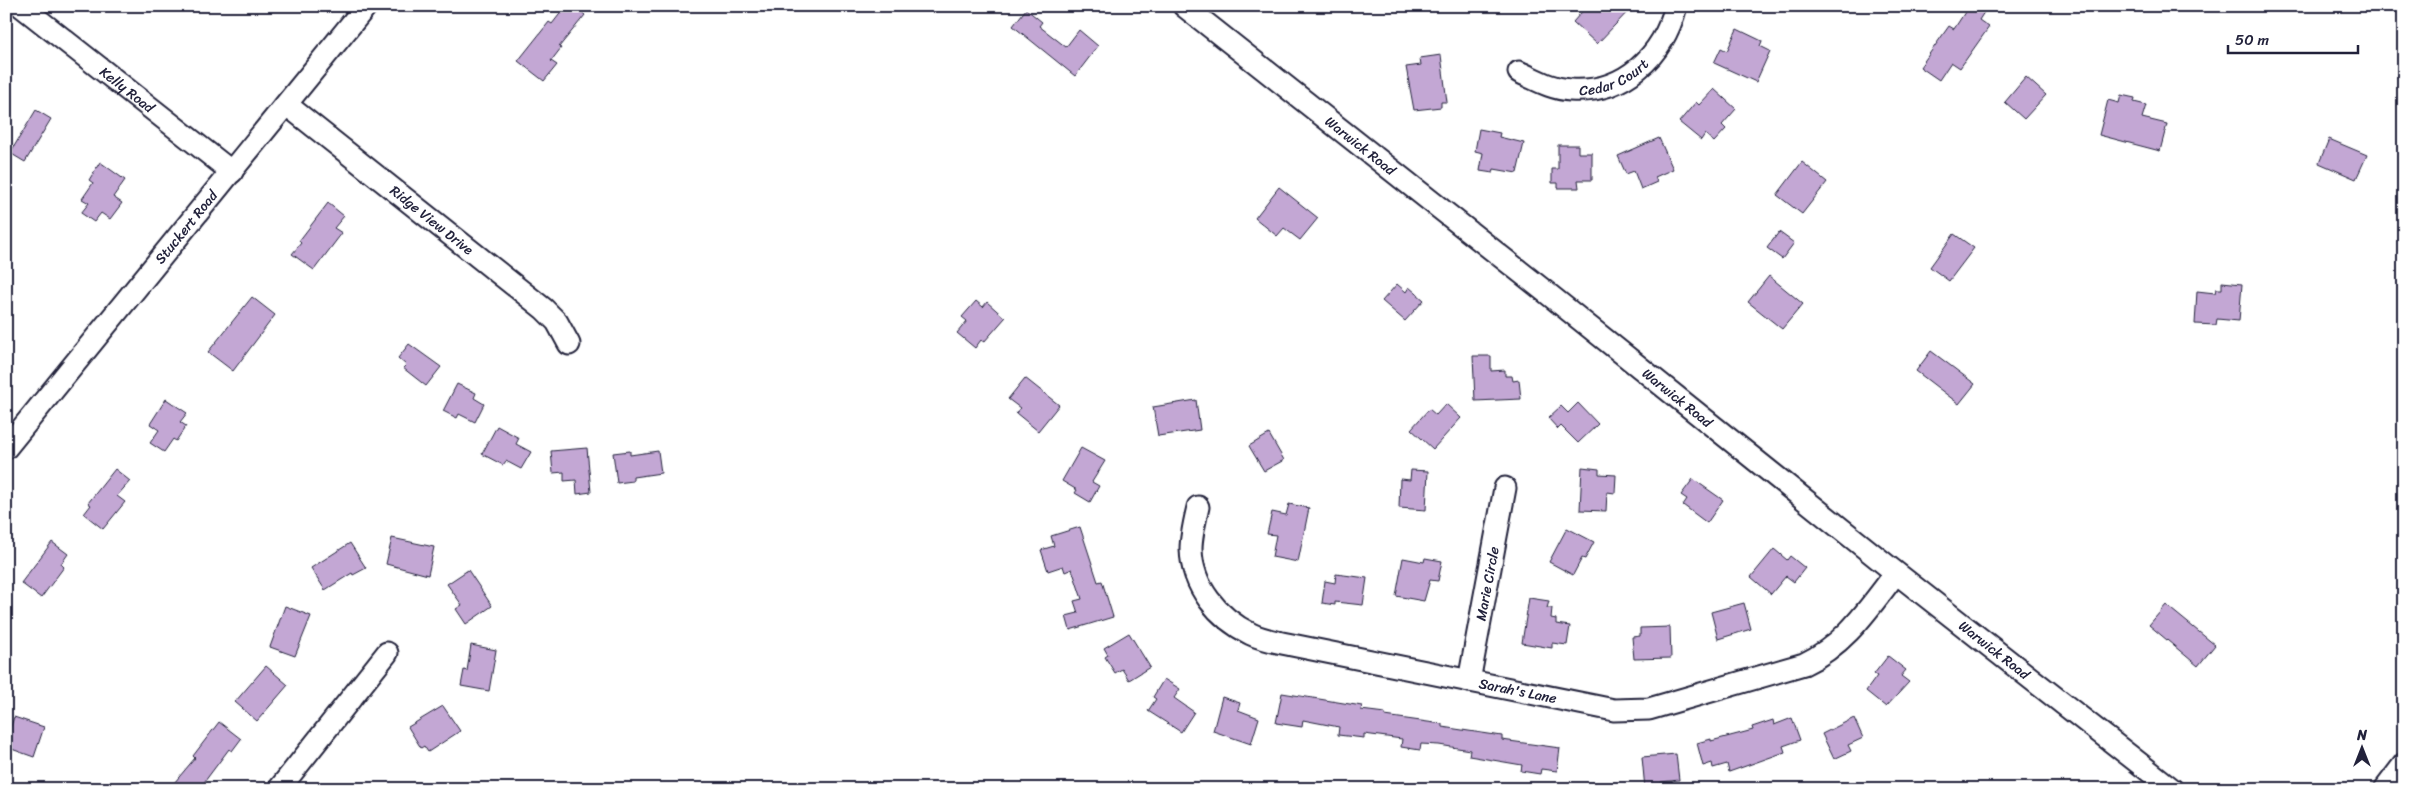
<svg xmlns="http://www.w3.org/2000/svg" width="2410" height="795" font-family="Sriracha,sans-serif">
	<rect width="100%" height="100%" fill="#fff"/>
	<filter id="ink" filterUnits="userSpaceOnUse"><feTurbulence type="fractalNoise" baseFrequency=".02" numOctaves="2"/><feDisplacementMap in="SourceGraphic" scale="10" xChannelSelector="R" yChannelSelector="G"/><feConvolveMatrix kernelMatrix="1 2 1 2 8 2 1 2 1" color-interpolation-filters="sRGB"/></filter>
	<g filter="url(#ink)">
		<g fill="#c3a7d4" stroke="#22223b">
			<polygon points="566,6 575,6 585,15 559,47 561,48 551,61 557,65 544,81 518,61 549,22 552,24"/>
			<polygon points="1587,6 1633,6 1597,44 1573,22"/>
			<polygon points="1969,6 1988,6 1979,20 1989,27 1960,68 1951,62 1939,80 1920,67 1949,26 1954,29"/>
			<polygon points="1026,9 1042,22 1039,26 1066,47 1079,30 1098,46 1075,76 1013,26"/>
			<polygon points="1737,29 1762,41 1760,46 1770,51 1756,82 1714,63 1721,48 1727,51"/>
			<polygon points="1441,55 1447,102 1441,102 1441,107 1414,110 1406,67 1421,65 1420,58"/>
			<polygon points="2026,77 2046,95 2024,119 2005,102"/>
			<polygon points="1714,89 1736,109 1722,125 1726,129 1714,142 1705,134 1701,140 1679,122 1696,102 1699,105"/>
			<polygon points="2121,95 2135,98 2134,102 2146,105 2142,118 2167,124 2160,151 2099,135 2108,100 2119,103"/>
			<polygon points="36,110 51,119 25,162 10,153"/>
			<polygon points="1479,129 1500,133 1499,137 1524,143 1517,173 1494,169 1493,173 1480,171 1483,153 1475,151"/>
			<polygon points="1659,138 1673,169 1655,177 1657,182 1641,189 1634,171 1626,174 1618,156"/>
			<polygon points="2329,139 2367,155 2356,179 2319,163"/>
			<polygon points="1558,145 1578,145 1578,153 1592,153 1592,180 1578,180 1579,188 1558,188 1558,183 1552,183 1552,169 1558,169"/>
			<polygon points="100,162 125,180 113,197 122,203 110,219 101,213 94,222 81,213 89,203 82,199 93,183 89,180"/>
			<polygon points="1802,162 1827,182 1802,214 1777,195"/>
			<polygon points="1279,187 1318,218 1300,240 1284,228 1277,236 1255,218"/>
			<polygon points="328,203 344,216 334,228 342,233 314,270 292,254 301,243 299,241"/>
			<polygon points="1779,232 1794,243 1782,259 1767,248"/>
			<polygon points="1954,234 1974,248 1949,281 1930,267"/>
			<polygon points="1769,276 1803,304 1782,329 1748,302"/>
			<polygon points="2222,282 2242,284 2239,321 2217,319 2216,325 2195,324 2197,291 2215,293 2216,289 2222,289"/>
			<polygon points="1397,284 1406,292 1409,287 1424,300 1405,321 1382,301"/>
			<polygon points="252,297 275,315 233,371 208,352"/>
			<polygon points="976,301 983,307 987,302 1005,318 984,342 981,340 975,348 957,333 967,321 962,317"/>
			<polygon points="409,344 441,367 426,386 403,368 406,365 398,358"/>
			<polygon points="1931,351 1975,384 1959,404 1916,371"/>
			<polygon points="1473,356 1491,356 1491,371 1505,370 1505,376 1512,376 1513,381 1519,380 1521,399 1475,401"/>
			<polygon points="1025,378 1059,405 1038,431 1016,413 1020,408 1008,399"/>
			<polygon points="457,384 476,393 474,398 484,404 475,422 459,414 457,418 443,411"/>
			<polygon points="166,399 187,413 180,422 186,426 176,441 173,439 164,452 150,443 159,430 150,424"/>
			<polygon points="1196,400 1200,430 1158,436 1153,407"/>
			<polygon points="1578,403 1598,424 1578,443 1561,426 1558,429 1548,418 1561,406 1568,413"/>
			<polygon points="1446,404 1461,418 1433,449 1411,429 1429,409 1436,415"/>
			<polygon points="497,426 519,438 516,444 531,452 521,469 506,461 503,465 482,454"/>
			<polygon points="1269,434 1284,460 1264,471 1249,446"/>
			<polygon points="587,448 591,492 577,494 576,480 564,481 564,472 553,473 551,451"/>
			<polygon points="1081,448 1105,461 1092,482 1099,486 1090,502 1075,493 1077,490 1062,481"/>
			<polygon points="630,451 630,455 658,451 661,473 633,477 633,481 617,483 613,453"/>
			<polygon points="1582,467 1599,469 1599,474 1616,475 1615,493 1607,492 1606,511 1580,510"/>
			<polygon points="115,469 130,481 117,496 125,502 103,529 84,514 91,505 88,503"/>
			<polygon points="1411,470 1428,471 1426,510 1399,508 1400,479 1410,480"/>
			<polygon points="1693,479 1723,500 1707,523 1683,505 1687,499 1681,495"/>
			<polygon points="1289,504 1309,508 1298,562 1272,557 1276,535 1267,534 1272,512 1286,515"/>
			<polygon points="1080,527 1098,582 1102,581 1113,617 1070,630 1066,616 1078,613 1074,601 1082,599 1072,569 1065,572 1063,566 1048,571 1041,550 1054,546 1051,536"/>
			<polygon points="1567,528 1594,542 1585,559 1582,558 1573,575 1549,562"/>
			<polygon points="392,538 434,547 428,575 386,564"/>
			<polygon points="52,542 68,554 61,564 64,567 41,598 21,583"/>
			<polygon points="350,543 366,568 353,575 352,573 325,590 311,568"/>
			<polygon points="1774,549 1787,560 1790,556 1805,568 1794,582 1786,576 1771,594 1751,577"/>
			<polygon points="1403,558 1424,562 1425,558 1442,561 1438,581 1430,580 1424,601 1396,596"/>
			<polygon points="468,570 492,606 466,624 456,609 462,605 447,584"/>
			<polygon points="1336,574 1367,578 1363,605 1335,602 1335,605 1322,603 1325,581 1335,583"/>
			<polygon points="1529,598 1549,601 1547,608 1552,608 1551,618 1556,619 1556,624 1570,626 1567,645 1552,643 1552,648 1522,643"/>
			<polygon points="1744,603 1751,629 1718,639 1711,612"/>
			<polygon points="2166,605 2215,645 2198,666 2149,625"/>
			<polygon points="285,606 311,616 295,656 270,647"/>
			<polygon points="1670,627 1671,658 1634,659 1632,637 1640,636 1640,628"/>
			<polygon points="1129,633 1150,667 1129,680 1122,669 1115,673 1105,657 1108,655 1104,648"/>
			<polygon points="471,645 496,650 489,691 461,686 464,670 467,671"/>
			<polygon points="1888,656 1906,670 1901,676 1909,682 1886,707 1866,691 1877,676 1874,674"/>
			<polygon points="266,666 288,685 257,721 235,702"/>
			<polygon points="1164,679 1180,689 1174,698 1194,712 1181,732 1148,711 1156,699 1153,697"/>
			<polygon points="1282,693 1362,706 1361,710 1385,713 1385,716 1442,724 1442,727 1502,736 1502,740 1560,748 1557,771 1541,769 1540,774 1521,771 1522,765 1469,756 1470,750 1439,745 1421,744 1420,750 1401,747 1402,739 1364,734 1364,738 1338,735 1339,727 1303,720 1302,727 1276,723"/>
			<polygon points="1222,697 1240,703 1238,710 1259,718 1251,744 1213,731"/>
			<polygon points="443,706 460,731 428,752 424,746 421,748 408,727"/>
			<polygon points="14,717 44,727 34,757 6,747 6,741"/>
			<polygon points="1792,718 1800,740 1783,746 1785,752 1729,772 1727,764 1713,768 1712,763 1703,766 1697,743 1711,739 1711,741 1753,730 1752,727 1773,720 1774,725"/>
			<polygon points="1854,718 1863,738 1848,745 1851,751 1834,759 1822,734"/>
			<polygon points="219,722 241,739 232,751 229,749 199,789 169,789 195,758 193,756"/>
			<polygon points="1676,754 1679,780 1661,782 1662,789 1645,789 1642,757"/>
		</g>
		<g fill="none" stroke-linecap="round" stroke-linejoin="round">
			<defs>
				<g id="minor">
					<path id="s1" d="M21,6l211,166"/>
					<path id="s2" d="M1184,6l363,287 343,275 282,221"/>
					<path id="s3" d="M1519,72c16,7 32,17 51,18 54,4 93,-34 106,-84"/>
					<path id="s4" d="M287,105l257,204 13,13 12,22"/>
					<path id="s5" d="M6,448l360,-442"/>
					<path id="s6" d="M1198,507c-3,13 -7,29 -7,42 1,38 27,69 60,85 12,6 27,8 41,11l322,65 35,-1 155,-45c42,-20 64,-55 92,-91"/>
					<path id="s7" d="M1469,681l36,-193"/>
					<polyline points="279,789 387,653"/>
					<polyline points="2385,789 2404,764"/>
				</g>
			</defs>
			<use href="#minor" stroke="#22223b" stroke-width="25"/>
			<use href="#minor" stroke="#fff" stroke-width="21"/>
		</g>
	</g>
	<g text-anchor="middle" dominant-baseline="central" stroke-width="5" stroke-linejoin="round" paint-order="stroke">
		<g font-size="14" fill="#22223b" stroke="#fff">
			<text stroke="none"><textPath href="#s3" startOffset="101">Cedar Court</textPath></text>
			<text stroke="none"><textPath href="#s1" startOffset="135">Kelly Road</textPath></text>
			<text stroke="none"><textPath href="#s2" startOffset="225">Warwick Road</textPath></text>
			<text stroke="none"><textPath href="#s4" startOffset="185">Ridge View Drive</textPath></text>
			<text stroke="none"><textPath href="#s5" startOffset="285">Stuckert Road</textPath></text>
			<text stroke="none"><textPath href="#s2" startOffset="630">Warwick Road</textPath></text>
			<text stroke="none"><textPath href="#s7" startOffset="99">Marie Circle</textPath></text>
			<text stroke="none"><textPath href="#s2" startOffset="1035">Warwick Road</textPath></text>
			<text stroke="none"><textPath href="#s6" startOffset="425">Sarah's Lane</textPath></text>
		</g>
	</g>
	<rect width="2410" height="795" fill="none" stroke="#fff" stroke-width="25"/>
	<rect x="12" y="12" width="2385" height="770" fill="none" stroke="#22223b" stroke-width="2" filter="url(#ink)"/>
	<g transform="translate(2362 748)" stroke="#ffffff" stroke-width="4" paint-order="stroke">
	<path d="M0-4L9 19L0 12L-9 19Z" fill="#22223b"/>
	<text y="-8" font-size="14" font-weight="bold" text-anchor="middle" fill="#22223b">N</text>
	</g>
	<path d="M2228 45v8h130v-8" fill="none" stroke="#22223b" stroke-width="2.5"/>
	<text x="2235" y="45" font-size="15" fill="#22223b" stroke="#ffffff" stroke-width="4" paint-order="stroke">50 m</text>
</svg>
